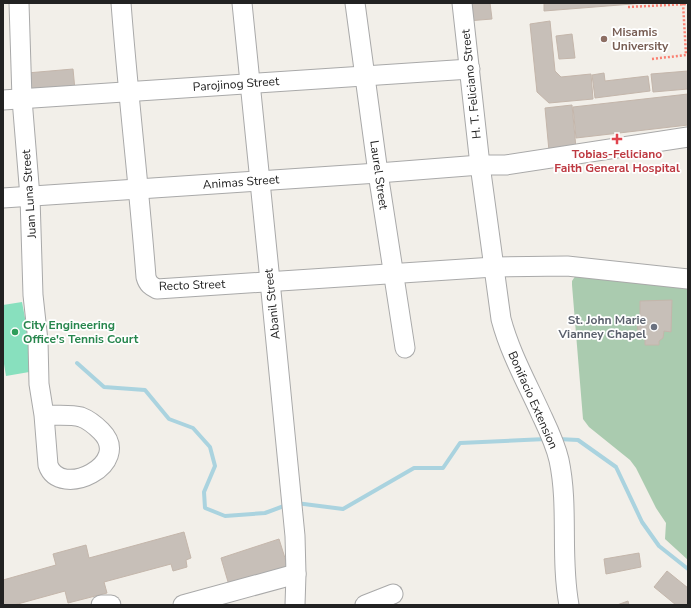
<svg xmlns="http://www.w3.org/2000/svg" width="691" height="608" font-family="'Nunito Sans',sans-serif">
	<rect width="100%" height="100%" fill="#f2efe9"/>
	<polygon fill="#aacbaf" points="576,275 688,284 688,560 665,539 666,523 656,508 636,468 630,460 589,427 583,419 572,285 572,281"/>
	<polygon fill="#88e0be" points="22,302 35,371 6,376 3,358 3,305"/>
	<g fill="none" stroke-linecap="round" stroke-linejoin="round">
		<g stroke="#aad3df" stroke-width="4">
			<polyline points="77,363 104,387 145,390 169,419 193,428 210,447 215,466 204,492 205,508 225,516 265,513 284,506"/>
			<polyline points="558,439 578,440 616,467 642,522 659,546 688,569"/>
			<polyline points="296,503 343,509 414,468 443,468 460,443 546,439"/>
		</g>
	</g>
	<g fill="#c7bfb8" stroke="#c4b6ab">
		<polygon points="466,3 490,3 492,19 467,21"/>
		<polygon points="544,3 645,3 544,11"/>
		<polygon points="550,21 555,71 561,77 591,74 593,99 549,103 537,92 530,24"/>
		<polygon points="572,34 575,58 559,59 556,36"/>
		<polygon points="73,69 75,90 29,94 27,73"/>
		<polygon points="688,71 688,89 653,92 651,74"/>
		<polygon points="604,73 605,81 648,76 650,91 595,98 592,75"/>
		<polygon points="688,94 688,125 576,138 573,107"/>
		<polygon points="572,105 576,148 549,151 545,108"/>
		<polygon points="672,300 671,332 664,331 663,338 659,341 659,345 645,345 645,331 638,331 637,322 640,322 640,301"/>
		<polygon points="184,532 191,558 186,560 187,567 173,571 171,564 104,582 107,593 68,603 65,591 14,605 3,605 3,580 56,565 53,554 86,545 89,558"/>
		<polygon points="279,539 290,574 231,592 221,558"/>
		<polygon points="639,553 641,567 606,574 604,559"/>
		<polygon points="667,571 688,588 688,605 676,605 654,587"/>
		<polygon points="628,601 629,605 617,605"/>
	</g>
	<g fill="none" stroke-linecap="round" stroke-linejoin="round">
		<defs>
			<g id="minor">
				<path d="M19,3l3,96 8,98 3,98 5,46 1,43 5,31 4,50c12,35 86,-1 53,-34 -6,-6 -12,-11 -20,-14 -11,-3 -25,-1 -37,-2"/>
				<path d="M121,3c7,92 18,183 25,274 2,7 5,9 11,12l337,-22 73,-1 121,13"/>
				<polyline points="242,3 270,281 295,536 296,574 295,605"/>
				<polyline points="355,3 378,173 405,348"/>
				<path d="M462,3l18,162 21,154c9,34 26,64 40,95 7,15 14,29 18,46 10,47 1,97 10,145"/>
				<polyline points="3,100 470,69"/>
				<polyline points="3,198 378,173 480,165 506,165 688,137"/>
				<polyline points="101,605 111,605"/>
				<polyline points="183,605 296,574"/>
				<polyline points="365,605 393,594"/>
			</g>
		</defs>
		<use href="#minor" stroke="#a9a9a9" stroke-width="21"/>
		<g stroke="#fa8072" stroke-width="2.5" stroke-dasharray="2 2" stroke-linecap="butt">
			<polyline points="628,7 688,4"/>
			<polyline points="652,59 686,55 683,3"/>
		</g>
		<use href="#minor" stroke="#fff" stroke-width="19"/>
	</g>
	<circle fill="#8d6e63" stroke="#fff" stroke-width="1.5" cx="604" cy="39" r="4"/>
	<path fill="#e0444e" stroke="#fff" stroke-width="1.5" d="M615 133h4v4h4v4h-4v4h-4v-4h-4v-4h4z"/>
	<circle fill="#6b7280" stroke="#fff" stroke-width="1.5" cx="654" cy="327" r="4"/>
	<circle fill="#2e9e5b" stroke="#fff" stroke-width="1.5" cx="15" cy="332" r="4"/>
	<g text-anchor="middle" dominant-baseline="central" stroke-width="3.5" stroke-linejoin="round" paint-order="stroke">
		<g font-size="12" font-weight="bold" fill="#785e54" stroke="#fff" text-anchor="start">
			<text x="612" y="32">Misamis<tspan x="612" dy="14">University</tspan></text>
		</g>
		<g font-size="12" fill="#222" stroke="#fff">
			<text transform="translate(236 84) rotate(-4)">Parojinog Street</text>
			<text transform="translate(471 84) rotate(-96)">H. T. Feliciano Street</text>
			<text transform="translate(379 175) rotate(82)">Laurel Street</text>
			<text transform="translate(241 182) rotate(-4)">Animas Street</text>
			<text transform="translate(29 194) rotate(-94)">Juan Luna Street</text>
			<text transform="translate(192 285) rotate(-2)">Recto Street</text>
			<text transform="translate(272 304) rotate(-96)">Abanil Street</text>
			<text transform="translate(533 400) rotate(66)">Bonifacio Extension</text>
		</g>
		<g font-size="12" font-weight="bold" fill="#be3a42" stroke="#fff">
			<text x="617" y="154">Tobias-Feliciano<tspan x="617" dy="14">Faith General Hospital</tspan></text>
		</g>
		<g font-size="12" font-weight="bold" fill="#5b616d" stroke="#fff" text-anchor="end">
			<text x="646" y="320">St. John Marie<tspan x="646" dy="14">Vianney Chapel</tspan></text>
		</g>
		<g font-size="12" font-weight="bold" fill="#27864d" stroke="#fff" text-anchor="start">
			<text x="23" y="325">City Engineering<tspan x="23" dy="14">Office's Tennis Court</tspan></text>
		</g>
	</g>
	<rect width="691" height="608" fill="none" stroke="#222222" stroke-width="8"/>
</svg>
